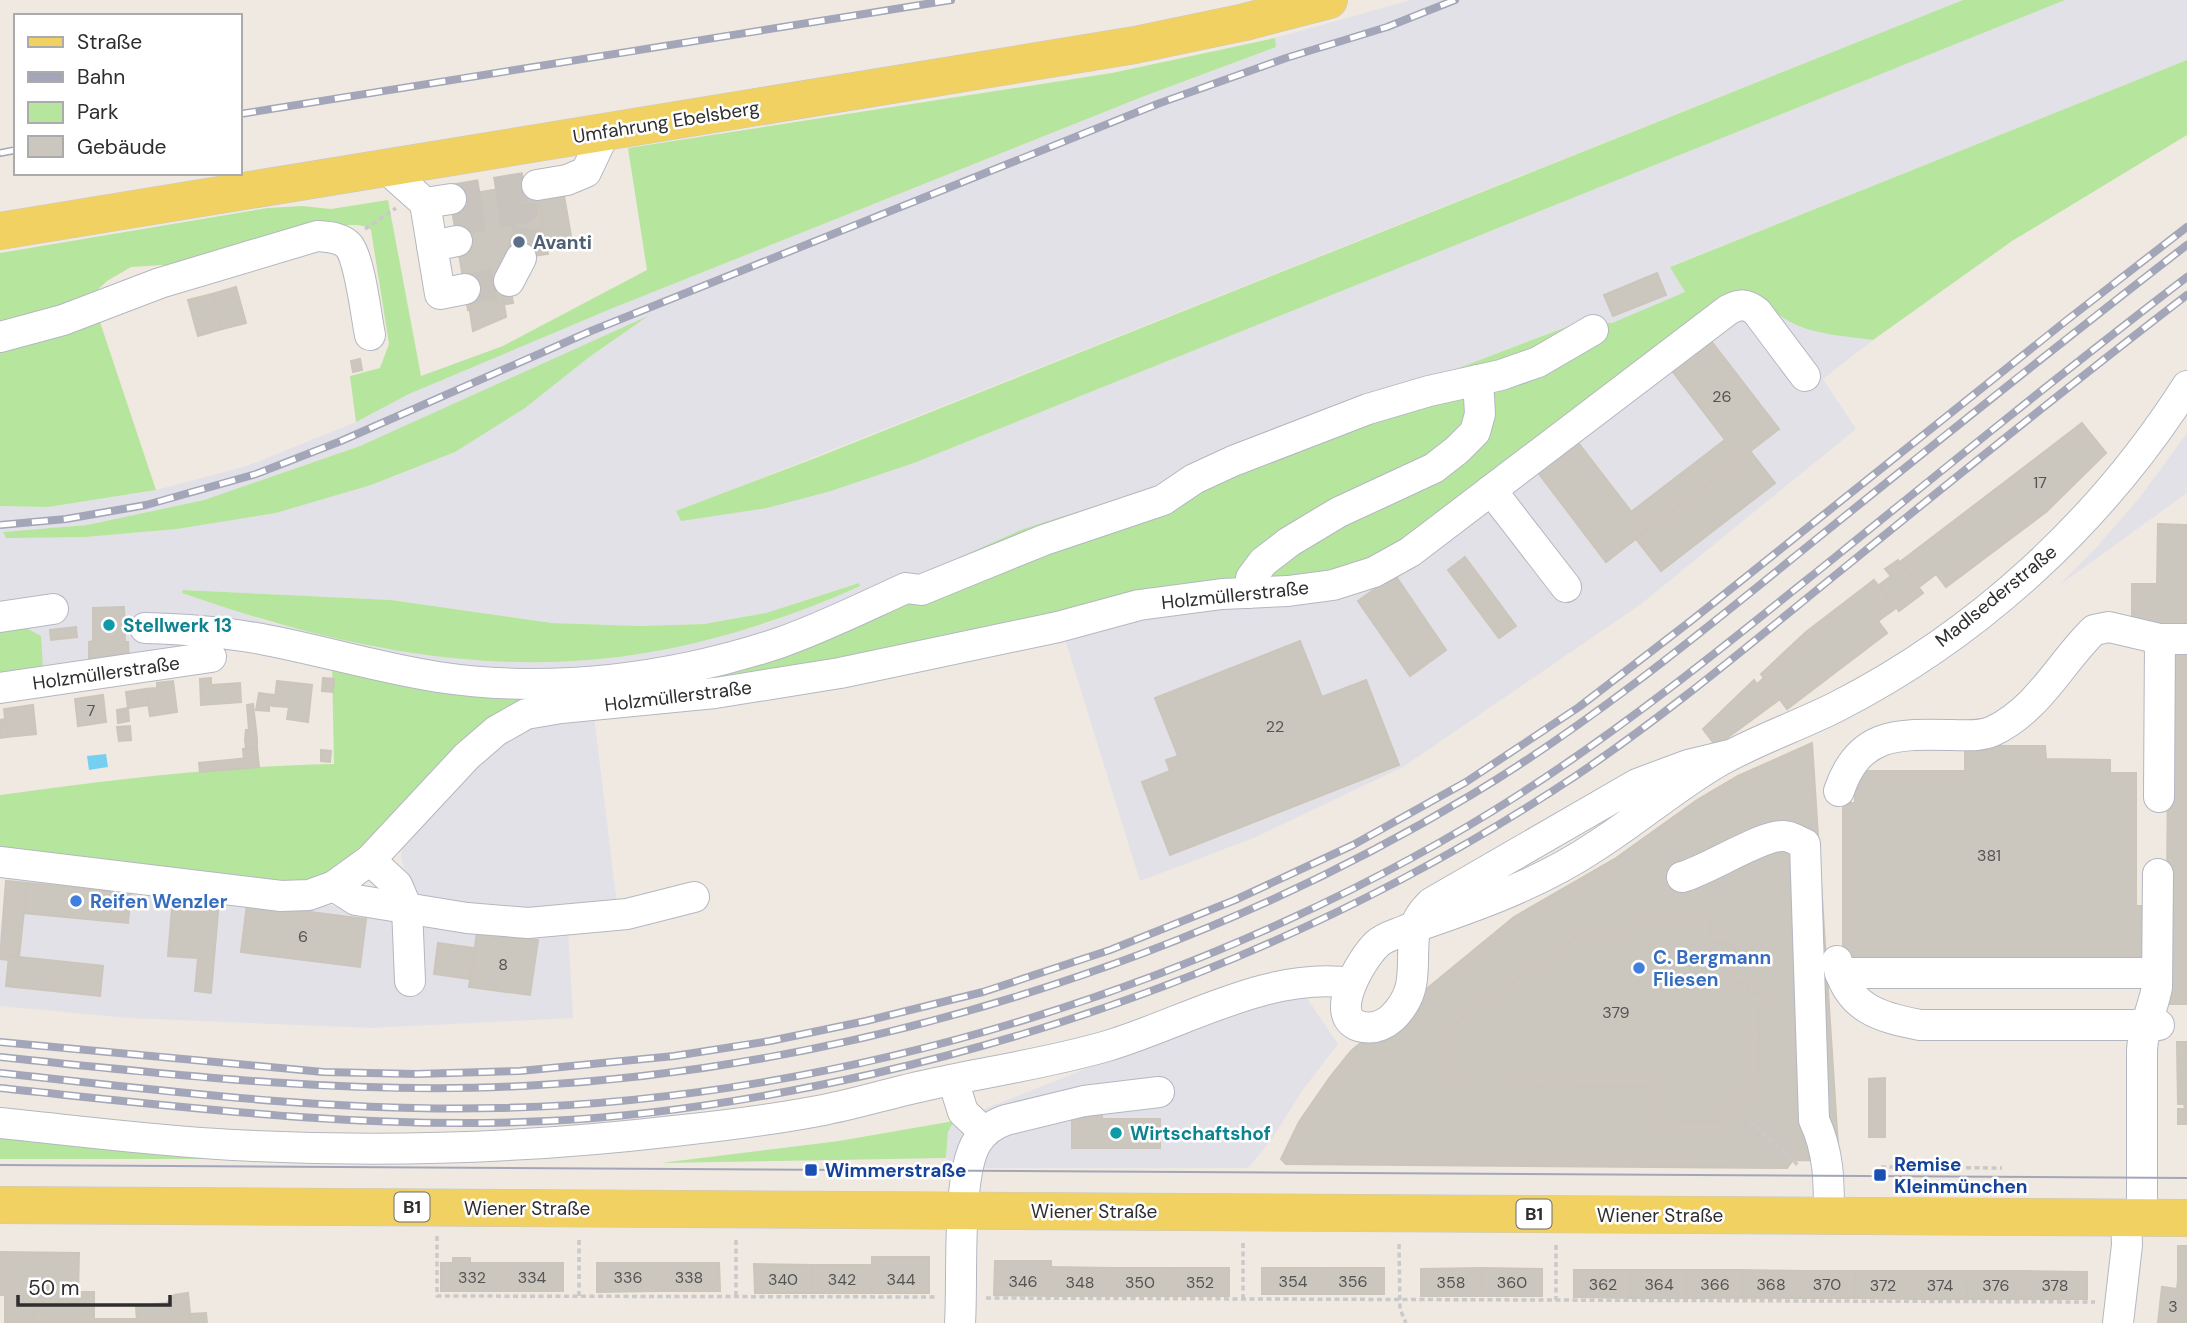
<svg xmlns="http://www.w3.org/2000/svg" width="2187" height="1323" font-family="'DM Sans',sans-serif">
	<rect width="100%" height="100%" fill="#efe9e1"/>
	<g fill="#e3e1e8" fill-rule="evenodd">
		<path d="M1411,0h552l-1287,512 155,-21 83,-28 1151,-463h122v60l-516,206 14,26 -73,31 -39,1 -203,78 -184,75 -163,52 -247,110 -166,38 -353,-26h-46l-168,17 -17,-40 -26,-20v-102l48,1 108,-17 91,-24 109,-44 53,-28 204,-86 529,-211 134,-50 -1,-9zM643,319l-55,39 -63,50 -70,44 -84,33 -95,28 -99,16 -92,8 -81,-5 83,-7 117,-25 156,-54zM858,583l-30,17 -63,24 -64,17 -64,13 -63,7 -65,1 -89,-8 -45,-7 -107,-25 -86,-29 2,-3 207,10 161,23 88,3 64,-2 62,-11z"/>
		<polygon points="1740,290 1822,333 1873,340 1823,379 1856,429 1641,604 1403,767 1256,837 1140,881 1064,636 1700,317"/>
		<polygon points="2187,433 2187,493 2058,586 2096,548 2141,496"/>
		<polygon points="594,717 617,904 511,909 427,899 415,892 406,876 401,856 404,842 472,760 533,724"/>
		<polygon points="6,873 326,905 378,913 568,929 573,1018 371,1028 129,1018 0,1006 0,935"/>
		<polygon points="1302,991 1338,1044 1302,1091 1270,1142 1248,1168 946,1168 948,1132 954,1121 1204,1022"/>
	</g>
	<g fill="#b6e59e">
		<polygon points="1963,0 2065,0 914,463 831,491 767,508 681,521 676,511 818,457"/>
		<path d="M1275,38l1,9 -134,50 -529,211 -204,86 -53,28 -6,-46 30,-8 9,-24 -18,-114c-18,-21 -160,31 -189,39l-20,-4 -31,2 -24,14 -14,13 -93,35v-76l268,-45 34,-2 29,3 57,-9 33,176 82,-30 144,-76 -19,-122 484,-75z"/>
		<path d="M2187,60v75l-175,106 -139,99c-28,-4 -61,-5 -86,-20 -16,-10 -31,-21 -47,-30l-40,27 -278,215 -83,43 -502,90 -299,37 -189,163 -49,19 -300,-32v-57c111,-15 222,-29 334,-31l-2,-101 158,16 234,-25 198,-80 101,-45 163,-52 184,-75 204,-78 38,-1 73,-31 -15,-25z"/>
		<polygon points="97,313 156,490 48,507 0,506 0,342"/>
		<polygon points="648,316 588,358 525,408 455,452 371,485 276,513 177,529 85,537 6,538 3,532 87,525 204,500 360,446"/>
		<path d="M859,583l1,3c-88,40 -190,70 -287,75 -134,8 -266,-24 -391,-68l1,-3 208,10 161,23 88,3 64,-2 62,-11z"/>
		<polygon points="0,622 26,628 41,636 43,668 0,681"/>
		<polygon points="954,1121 948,1132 946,1158 661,1163 839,1141"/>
		<polygon points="0,1129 248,1159 0,1159"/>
	</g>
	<polygon fill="#75cff0" points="106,754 108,767 89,770 87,756"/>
	<g fill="#cbc7bf" stroke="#cbc5ba" stroke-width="2">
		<polygon points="536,183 548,254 506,260 513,303 468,310 450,197"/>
		<polygon points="563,190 571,236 545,240 538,194"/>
		<polygon points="1657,273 1666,295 1613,316 1604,295"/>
		<polygon points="236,287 246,323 222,329 212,294"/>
		<polygon points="212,294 222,329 198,336 188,300"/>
		<polygon points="503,299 506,317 473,331 469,305"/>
		<polygon points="1705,333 1779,429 1740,459 1666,363"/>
		<polygon points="360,359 362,370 353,372 351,361"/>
		<polygon points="2082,423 2106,453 2046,512 1946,587 1936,574 1919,587 1900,562"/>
		<polygon points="1573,436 1646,531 1606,562 1533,466"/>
		<polygon points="1725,440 1740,459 1646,531 1631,512"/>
		<polygon points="1750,451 1775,483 1661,571 1636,539"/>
		<polygon points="2158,524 2187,525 2187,626 2132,626 2132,584 2157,584"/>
		<polygon points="1465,557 1516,626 1499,638 1448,570"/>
		<polygon points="1898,560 1923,593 1899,611 1879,585 1891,576 1885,569"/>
		<polygon points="1395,575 1446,650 1410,676 1358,601"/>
		<polygon points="1874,580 1896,608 1878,621 1887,633 1787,709 1761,674 1806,632"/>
		<polygon points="124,607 125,642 128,642 129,662 89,663 89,642 93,641 93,608"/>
		<polygon points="76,627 77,637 51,640 50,630"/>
		<polygon points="1300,641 1322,697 1366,680 1399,765 1170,855 1142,782 1170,771 1166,760 1178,756 1155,698"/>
		<polygon points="2169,649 2187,649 2187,1004 2166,1004"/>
		<polygon points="211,678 211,685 240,683 241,702 201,705 200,679"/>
		<polygon points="323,678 334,679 333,692 322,691"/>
		<polygon points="1764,678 1780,699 1716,746 1703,729 1754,680 1757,684"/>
		<polygon points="173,681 177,712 150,716 146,689 157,688 157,683"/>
		<polygon points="277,681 312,685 308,722 287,719 289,707 274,706"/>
		<polygon points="146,689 149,705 128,708 126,692"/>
		<polygon points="259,693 275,695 274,706 269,705 269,711 256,710"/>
		<polygon points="103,695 106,722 78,726 75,699"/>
		<polygon points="253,704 257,739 245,740 246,730 249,730 247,705"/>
		<polygon points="33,705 36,734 7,737 4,709"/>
		<polygon points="128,708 129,721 118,723 117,710"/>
		<polygon points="5,719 7,737 0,738 0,720"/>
		<polygon points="130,726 131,740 119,741 117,727"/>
		<polygon points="257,739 257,748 246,749 245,740"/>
		<polygon points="1812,743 1839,1161 1793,1160 1787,1168 1286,1164 1281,1159 1299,1122 1330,1077 1351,1051 1514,917 1616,858 1697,800 1738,776"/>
		<polygon points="1965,746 2045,746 2046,759 2110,760 2110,773 2136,773 2136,906 2142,906 2143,966 1843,964 1843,803 1855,803 1855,771 1965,771"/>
		<polygon points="257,748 259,767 249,768 248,758 244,759 243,749"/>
		<polygon points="321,750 331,751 330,762 321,761"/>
		<polygon points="248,758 249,768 200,772 199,763"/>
		<polygon points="6,881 27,883 19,957 9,956 8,960 0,959"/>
		<polygon points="27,883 131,893 128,923 24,913"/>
		<polygon points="173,897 219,901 211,993 195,991 198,958 168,956"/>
		<polygon points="247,904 366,919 360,967 241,952"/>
		<polygon points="1630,915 1711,915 1712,943 1734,944 1733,983 1748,983 1748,993 1760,994 1758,1081 1717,1121 1654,1120 1654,1087 1446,1085 1446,1030 1586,930 1629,931"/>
		<polygon points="477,932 538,940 530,995 469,987"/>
		<polygon points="438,943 474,948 470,979 434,974"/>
		<polygon points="9,956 103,966 100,996 6,986"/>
		<polygon points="2177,1042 2187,1042 2187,1124 2178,1124 2178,1109 2185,1109 2184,1104 2178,1104"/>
		<polygon points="1885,1078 1885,1137 1869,1137 1869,1079"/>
		<polygon points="1089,1112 1102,1112 1102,1119 1160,1119 1160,1148 1072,1148 1072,1118 1089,1118"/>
		<rect x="2178" y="1246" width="9" height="34"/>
		<polygon points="0,1252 79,1253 78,1293 35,1292 34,1323 5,1323 5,1295 0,1295"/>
		<rect x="872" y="1257" width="57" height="36"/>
		<polygon points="453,1258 470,1258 470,1263 502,1263 502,1291 441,1291 441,1263 453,1263"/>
		<polygon points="995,1261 1051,1261 1051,1296 994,1295"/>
		<rect x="502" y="1263" width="61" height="28"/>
		<polygon points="597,1263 658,1263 658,1291 597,1292"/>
		<polygon points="658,1263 719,1263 720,1291 658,1291"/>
		<polygon points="754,1264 813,1265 812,1293 755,1293"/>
		<polygon points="813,1265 872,1265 872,1293 812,1293"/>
		<polygon points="1051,1267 1110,1268 1110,1296 1051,1296"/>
		<rect x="1110" y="1268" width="60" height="28"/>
		<rect x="1170" y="1268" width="59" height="28"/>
		<rect x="1262" y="1268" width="61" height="26"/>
		<rect x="1323" y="1268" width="61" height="26"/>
		<polygon points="1481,1268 1481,1296 1421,1296 1421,1269"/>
		<polygon points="1481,1268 1542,1269 1542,1296 1481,1296"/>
		<polygon points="1574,1270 1631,1270 1631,1298 1574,1297"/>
		<rect x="1631" y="1270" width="56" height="28"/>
		<rect x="1687" y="1270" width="56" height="28"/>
		<polygon points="1743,1270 1800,1271 1800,1298 1743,1298"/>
		<polygon points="1800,1271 1855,1271 1854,1298 1800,1298"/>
		<polygon points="1855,1271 1912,1271 1912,1299 1854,1298"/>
		<polygon points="1912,1271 1968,1271 1967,1299 1912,1299"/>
		<polygon points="1968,1271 2024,1271 2024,1299 1967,1299"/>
		<polygon points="2024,1271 2087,1272 2087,1299 2024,1299"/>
		<polygon points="2178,1280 2187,1280 2187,1323 2158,1323 2162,1287 2177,1289"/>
		<polygon points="35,1292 94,1292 94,1319 137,1319 137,1323 34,1323"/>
		<polygon points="188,1293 191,1323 137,1323 136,1306 167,1303 174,1295"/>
		<polygon points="206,1313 207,1323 191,1323 190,1314"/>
	</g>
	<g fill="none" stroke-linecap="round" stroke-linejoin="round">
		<g stroke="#c8c4bd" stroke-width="30" stroke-dasharray="30 15" stroke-linecap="butt">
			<polyline points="451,199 537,185"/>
			<polyline points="454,221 523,209 520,188"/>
			<polyline points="521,258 527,228"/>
			<polyline points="465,289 509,281"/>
		</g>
		<defs>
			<g id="minor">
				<polyline points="386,168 425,203 451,199"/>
				<polyline points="537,185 567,180 586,172 605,132"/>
				<polyline points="425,203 440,294 465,289"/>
				<polyline points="432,246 457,241"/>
				<polyline points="509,281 521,258"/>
				<path d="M0,337l63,-17 97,-37 157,-47c11,1 24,1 32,10 11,15 17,69 21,89"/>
				<polyline points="1491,490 1566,587"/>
				<polyline points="1249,593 1251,578 1263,562 1289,542 1339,512 1434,468 1457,450 1475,432 1480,414 1478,380"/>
				<polyline points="0,617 53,609"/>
				<path d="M145,628c41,1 81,4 121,12 58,11 114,28 172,37 113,17 233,2 341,-34 43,-15 85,-36 127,-55l15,2 123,-50 119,-40 31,-21 39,-18 135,-52 61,-18 72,-16 37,-13 55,-32"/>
				<polyline points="0,688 211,657"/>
				<path d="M1729,755l-41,10 -51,19 -206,119c-7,7 -15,16 -16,26 -6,34 7,60 -23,89 -8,7 -18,11 -29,9 -39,-7 -1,-69 14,-83 7,-7 20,-10 29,-14 65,-22 132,-45 190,-84 41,-26 78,-58 120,-83 38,-22 80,-36 120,-56 143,-73 265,-186 351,-321"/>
				<path d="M1839,791c20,-59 58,-57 112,-56 14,0 29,2 42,-4 46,-22 67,-68 101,-101l15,-3 51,12"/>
				<polyline points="2159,797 2160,639 2187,639"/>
				<polyline points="370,860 397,885 407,908 410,981"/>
				<path d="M0,862l281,34 28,-1 25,-9 36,-26 97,-104 29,-25 30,-17 35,-6 154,-15 125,-20 218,-46 81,-22 83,-11 66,-3 45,-6 41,-13 36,-20 318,-242c12,-6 18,-7 29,2l48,64"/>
				<path d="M1682,877c26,-7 81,-43 102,-41 7,0 15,6 21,8l9,276c15,32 15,61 15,96"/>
				<polyline points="334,886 356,900 467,918 528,923 627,914 694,897"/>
				<path d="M1837,961c10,47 41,56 83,64h239"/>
				<polyline points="1840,973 2157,973"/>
				<polyline points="953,1080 963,1112 984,1132"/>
				<path d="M0,1123c78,8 155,18 233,22 148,8 295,3 441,-14 48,-5 96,-11 144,-20 38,-7 75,-19 114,-27 58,-13 117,-21 175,-38 77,-23 162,-75 244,-63"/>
				<path d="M2142,1218v-168c1,-23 11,-41 15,-63l1,-113"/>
				<path d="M960,1323c3,-42 -4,-148 17,-181 7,-11 17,-18 29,-22l78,-19 75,-9"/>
				<polyline points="2118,1323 2127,1245 2126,1218"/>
			</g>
			<g id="major">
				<polyline points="0,231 1135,45 1245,22 1329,0"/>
				<polyline points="0,1205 2187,1218"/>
			</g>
		</defs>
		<use href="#minor" stroke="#b4b7c1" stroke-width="32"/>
		<use href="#major" stroke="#c9c9c9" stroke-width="38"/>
		<g stroke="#c9c9c9" stroke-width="3.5" stroke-dasharray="5 3.5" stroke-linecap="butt">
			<polyline points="365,229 396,208"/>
			<polyline points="1750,1121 1799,1166"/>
			<polyline points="1881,1167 2002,1168"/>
			<polyline points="437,1236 437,1296 937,1297"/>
			<polyline points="579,1240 579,1296"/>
			<polyline points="1399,1244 1400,1309 1406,1323"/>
			<polyline points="1556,1245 1556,1300"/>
			<polyline points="736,1296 736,1240"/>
			<polyline points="986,1298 2095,1302"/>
			<polyline points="1243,1299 1243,1243"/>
		</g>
		<use href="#minor" stroke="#fff" stroke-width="30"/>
		<use href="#major" stroke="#f2d163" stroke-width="37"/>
		<polyline stroke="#a3a6b8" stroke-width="2" points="0,1165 2187,1178"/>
		<defs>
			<g id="rail">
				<polyline points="240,114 951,0"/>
				<polyline points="0,153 16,150"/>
				<polyline points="0,525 66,519 146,505 256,474 341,441 591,331 1160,103 1286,58 1387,27 1455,0"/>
				<polyline points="0,1042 323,1072 416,1074 520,1071 674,1056 770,1041 866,1021 983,992 1110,950 1235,900 1353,845 1466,782 1579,707 1692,620 2067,320 2187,227"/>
				<path d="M0,1057c173,18 349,38 523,29 326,-17 669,-123 948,-291 122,-73 233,-165 343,-254 124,-100 247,-199 373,-296"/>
				<path d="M0,1073c166,18 331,39 498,35 347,-7 733,-128 1025,-316 109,-70 210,-153 311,-234 117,-95 234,-190 353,-281"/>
				<path d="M0,1088c182,19 364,42 547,33 109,-5 218,-23 325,-47 249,-57 488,-155 702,-297 94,-63 182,-138 270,-209 113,-92 227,-184 343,-273"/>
			</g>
		</defs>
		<use href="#rail" stroke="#a3a6b8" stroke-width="8"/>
		<use href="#rail" stroke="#fff" stroke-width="5" stroke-dasharray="16" stroke-linecap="butt"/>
	</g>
	<circle fill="#5c6f8a" stroke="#fff" stroke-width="2.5" cx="519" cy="242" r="7"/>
	<g fill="#0f9aa8" stroke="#fff" stroke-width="2.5">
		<circle cx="109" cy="625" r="7"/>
		<circle cx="1116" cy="1133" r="7"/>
	</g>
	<g fill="#3f7fe0" stroke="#fff" stroke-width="2.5">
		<circle cx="76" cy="901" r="7"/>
		<circle cx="1639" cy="968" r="7"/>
	</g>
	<g fill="#1a4fb4" stroke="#fff" stroke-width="2.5">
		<rect x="804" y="1163" width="14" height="14" rx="3.5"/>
		<rect x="1873" y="1168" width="14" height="14" rx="3.5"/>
	</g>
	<g text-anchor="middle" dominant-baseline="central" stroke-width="5" stroke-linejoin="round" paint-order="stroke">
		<g font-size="16" fill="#555452">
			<text x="1722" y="396">26</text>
			<text x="2040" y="482">17</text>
			<text x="91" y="710">7</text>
			<text x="1275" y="726">22</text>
			<text x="1989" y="855">381</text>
			<text x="303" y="936">6</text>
			<text x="503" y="964">8</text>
			<text x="1616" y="1012">379</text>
			<text x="472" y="1277">332</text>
			<text x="532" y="1277">334</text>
			<text x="628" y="1277">336</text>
			<text x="689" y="1277">338</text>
			<text x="783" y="1279">340</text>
			<text x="842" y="1279">342</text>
			<text x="901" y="1279">344</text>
			<text x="1023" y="1281">346</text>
			<text x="1293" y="1281">354</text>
			<text x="1353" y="1281">356</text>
			<text x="1080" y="1282">348</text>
			<text x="1140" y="1282">350</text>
			<text x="1200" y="1282">352</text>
			<text x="1451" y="1282">358</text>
			<text x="1512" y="1282">360</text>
			<text x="1603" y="1284">362</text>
			<text x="1659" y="1284">364</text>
			<text x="1715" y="1284">366</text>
			<text x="1771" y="1284">368</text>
			<text x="1827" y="1284">370</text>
			<text x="1883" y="1285">372</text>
			<text x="1940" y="1285">374</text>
			<text x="1996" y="1285">376</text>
			<text x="2055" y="1285">378</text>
			<text x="2173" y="1306">3</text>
		</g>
		<g fill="#fff" stroke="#6d6d6d" stroke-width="2">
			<rect x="394.5" y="1192.5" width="35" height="29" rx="5"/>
			<rect x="1516.5" y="1199.5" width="35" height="29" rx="5"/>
		</g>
		<g font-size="18" font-weight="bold" fill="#2e2e2e">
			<text x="412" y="1207">B1</text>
			<text x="1534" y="1214">B1</text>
		</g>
		<g font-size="19" fill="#2e2e2e" stroke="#fff">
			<text transform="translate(666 122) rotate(-9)">Umfahrung Ebelsberg</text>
			<text transform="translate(1235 595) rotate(-6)">Holzmüllerstraße</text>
			<text transform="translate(1996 596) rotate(-39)">Madlsederstraße</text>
			<text transform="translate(106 673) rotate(-8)">Holzmüllerstraße</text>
			<text transform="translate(678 696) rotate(-7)">Holzmüllerstraße</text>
			<text x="527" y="1208">Wiener Straße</text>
			<text x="1094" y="1211">Wiener Straße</text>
			<text x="1660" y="1215">Wiener Straße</text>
		</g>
		<g font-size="19" font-weight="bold" fill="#4e5e75" stroke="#fff" text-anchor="start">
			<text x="533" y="242">Avanti</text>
		</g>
		<g font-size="19" font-weight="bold" fill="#0d838f" stroke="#fff" text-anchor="start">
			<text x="123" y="625">Stellwerk 13</text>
			<text x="1130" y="1133">Wirtschaftshof</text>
		</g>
		<g font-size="19" font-weight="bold" fill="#366cbe" stroke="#fff" text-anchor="start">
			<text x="90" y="901">Reifen Wenzler</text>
			<text x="1653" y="957">C. Bergmann<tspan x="1653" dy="22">Fliesen</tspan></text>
		</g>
		<g font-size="19" font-weight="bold" fill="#164399" stroke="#fff" text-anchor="start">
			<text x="1894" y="1164">Remise<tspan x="1894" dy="22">Kleinmünchen</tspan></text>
			<text x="825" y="1170">Wimmerstraße</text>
		</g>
	</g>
	<rect x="14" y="14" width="228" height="161" fill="#ffffff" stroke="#ababab" stroke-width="2"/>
	<rect x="28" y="37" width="35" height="10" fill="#f2d163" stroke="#ababab" stroke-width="2"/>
	<text x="77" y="49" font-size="21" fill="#2e2e2e">Straße</text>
	<rect x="28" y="72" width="35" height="10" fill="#a3a6b8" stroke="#ababab" stroke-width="2"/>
	<text x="77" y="84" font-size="21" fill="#2e2e2e">Bahn</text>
	<rect x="28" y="102" width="35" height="21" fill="#b6e59e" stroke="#ababab" stroke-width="2"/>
	<text x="77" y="119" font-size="21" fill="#2e2e2e">Park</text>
	<rect x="28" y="136" width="35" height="21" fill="#cbc7bf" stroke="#ababab" stroke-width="2"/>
	<text x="77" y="154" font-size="21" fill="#2e2e2e">Gebäude</text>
	<path d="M18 1295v10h152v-10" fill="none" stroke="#2e2e2e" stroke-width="3.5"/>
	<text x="28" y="1295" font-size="21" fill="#2e2e2e" stroke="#ffffff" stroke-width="5" paint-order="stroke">50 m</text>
</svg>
